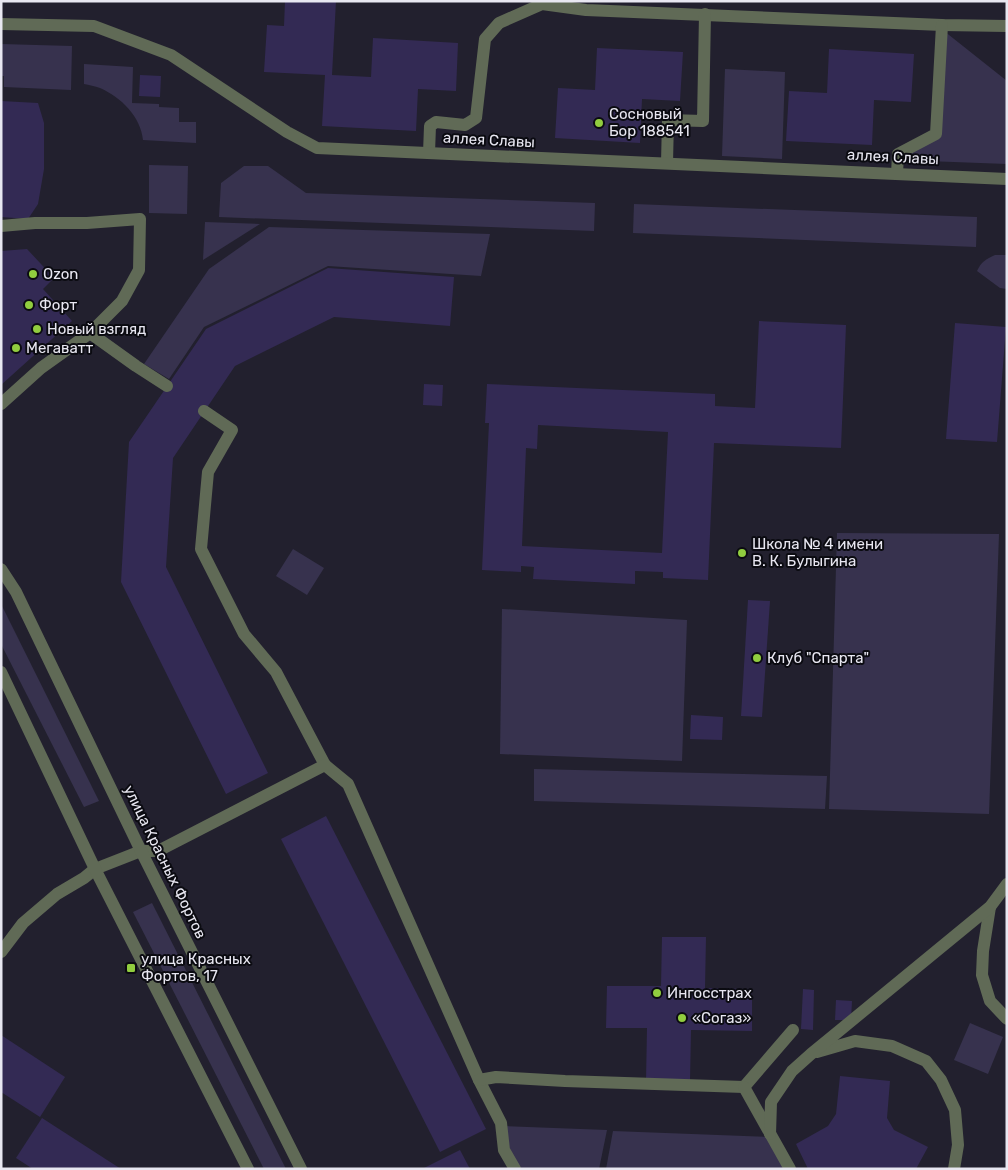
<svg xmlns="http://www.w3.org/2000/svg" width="1008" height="1170" font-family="Rubik,sans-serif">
	<rect width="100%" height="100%" fill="#22202e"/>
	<g fill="#37324e">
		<polygon points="944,31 1007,81 1007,164 900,160 937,135"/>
		<polygon points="1,44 72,46 71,90 4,87 4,76 1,76"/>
		<path d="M84,64l49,3 -1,36 27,1v3l20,1v14h17v21l-53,-3c-2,-23 -22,-43 -43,-52 -5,-2 -11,-3 -16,-4z"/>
		<polygon points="725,69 785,72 782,159 722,156"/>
		<polygon points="149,165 188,166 187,214 149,213"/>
		<polygon points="244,166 268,166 306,193 595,203 594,231 219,217 221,183"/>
		<polygon points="634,204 977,217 976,247 633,233"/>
		<polygon points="205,222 260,224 203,260"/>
		<polygon points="269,227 490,234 481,276 328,266 204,327 169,379 144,364 209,269"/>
		<path d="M995,255h12v34l-7,-1 -23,-17c4,-9 9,-12 18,-16z"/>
		<polygon points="837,533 999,534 989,814 829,809"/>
		<polygon points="293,549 324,568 307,595 276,576"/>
		<polygon points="1,604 99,801 84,807 1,644"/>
		<polygon points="502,609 687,620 682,761 500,754"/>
		<polygon points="534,769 827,776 825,809 534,801"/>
		<polygon points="152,903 286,1169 264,1169 133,912"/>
		<polygon points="970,1023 1003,1037 988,1074 954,1060"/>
		<polygon points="504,1126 607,1130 599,1169 518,1169 507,1149"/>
		<polygon points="613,1131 769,1137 787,1169 606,1169"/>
	</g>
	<g fill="#332a54" fill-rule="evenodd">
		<polygon points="285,1 336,1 332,75 371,77 373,38 458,43 456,91 418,89 416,131 322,126 325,75 264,72 267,25 284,26"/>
		<polygon points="597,48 683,52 680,101 642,99 640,143 555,138 558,88 595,90"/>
		<polygon points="829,49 914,54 911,102 874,100 872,145 786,141 789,91 827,93"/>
		<polygon points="140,75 161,76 160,97 139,96"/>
		<polygon points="1,101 38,103 44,123 44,169 38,204 28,219 1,217"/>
		<polygon points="27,249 54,278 43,289 72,321 1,385 1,251"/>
		<polygon points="328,268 454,277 450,326 334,317 235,366 173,458 166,567 268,773 226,794 121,582 129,442 206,329"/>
		<path d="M759,321l87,4 -5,123 -127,-5 -6,137 -45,-2v-6l-28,-1v13l-102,-5 1,-12 -13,-1v6l-39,-2 7,-147h-4l2,-39 228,10v12l40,2zM538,425l130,7 -6,121 -140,-7 4,-98 11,1z"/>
		<polygon points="955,323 1006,327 997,442 946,439"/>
		<polygon points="424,384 443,385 442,406 423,405"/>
		<polygon points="748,600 770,601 762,717 741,716"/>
		<polygon points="691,715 723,717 722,740 690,739"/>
		<polygon points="326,816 486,1129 440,1152 281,839"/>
		<polygon points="662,937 706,937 705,988 752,989 752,1031 691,1030 690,1081 646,1081 647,1028 606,1028 607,986 661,986"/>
		<polygon points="803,989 814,990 813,1030 801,1029"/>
		<polygon points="836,1000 852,1001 851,1020 835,1020"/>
		<polygon points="1,1035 65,1077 40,1117 1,1092"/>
		<polygon points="840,1076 890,1081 887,1118 894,1130 928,1147 916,1169 808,1169 796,1144 828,1126 836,1114"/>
		<polygon points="42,1118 121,1169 33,1169 16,1158"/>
		<polygon points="460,1150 470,1169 422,1169"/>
	</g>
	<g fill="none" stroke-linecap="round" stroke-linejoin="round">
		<g stroke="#606a56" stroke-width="12">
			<polyline points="429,153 430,126 436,122 465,125 476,118 485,39 499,23 542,4 586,10 942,25 1007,26"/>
			<polyline points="667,163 668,120 703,121 705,14"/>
			<polyline points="897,174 898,154 936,134 942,25"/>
			<polyline points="1,226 35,223 87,223 140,219 139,270 122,301 90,333 41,368 1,404"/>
			<polyline points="90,333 136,366 167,386"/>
			<polyline points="204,411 232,430 208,472 201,549 244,634 276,672 325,765"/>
			<polyline points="990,907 983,951 982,975 990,1001 1007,1019"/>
			<polyline points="1,952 23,923 57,894 84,878 95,869 141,851 158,851 325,765 348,784 479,1080 501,1123 504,1150 515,1169"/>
			<polyline points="817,1052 855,1041 892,1046 926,1061 941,1080 955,1110 958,1145 954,1169"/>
			<polyline points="479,1080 496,1077 565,1081 744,1087 793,1030"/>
			<polyline points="744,1087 790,1169"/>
			<polyline points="770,1134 771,1102 792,1071 811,1054 990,907 1007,884"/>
		</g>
		<polyline stroke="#606a56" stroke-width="12" points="1,24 94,26 171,55 287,132 317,148 1007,179"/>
		<g stroke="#606a56" stroke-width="12">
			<polyline points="1,569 16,592 141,851 301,1169"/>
			<polyline points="1,672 95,869 248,1169"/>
		</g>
	</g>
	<g fill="#91cd3f" stroke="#0b0b11" stroke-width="2">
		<circle cx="599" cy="123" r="5"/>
		<circle cx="33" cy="274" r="5"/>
		<circle cx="29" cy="305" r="5"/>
		<circle cx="37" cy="329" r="5"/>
		<circle cx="16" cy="348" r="5"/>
		<circle cx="742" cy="553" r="5"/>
		<circle cx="757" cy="658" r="5"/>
		<rect x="126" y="963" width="10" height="10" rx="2.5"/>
		<circle cx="657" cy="993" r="5"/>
		<circle cx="682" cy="1018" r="5"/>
	</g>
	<g text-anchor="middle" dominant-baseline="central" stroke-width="4" stroke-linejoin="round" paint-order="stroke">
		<g font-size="15" fill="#e8e7f1" stroke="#0b0b11" text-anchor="start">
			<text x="609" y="114">Сосновый<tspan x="609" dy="17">Бор 188541</tspan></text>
			<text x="43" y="274">Ozon</text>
			<text x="39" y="305">Форт</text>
			<text x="47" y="329">Новый взгляд</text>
			<text x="26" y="348">Мегаватт</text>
			<text x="752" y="544">Школа № 4 имени<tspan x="752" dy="17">В. К. Булыгина</tspan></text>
			<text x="767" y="658">Клуб "Спарта"</text>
			<text x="141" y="959">улица Красных<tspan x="141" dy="17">Фортов, 17</tspan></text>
			<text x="667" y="993">Ингосстрах</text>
			<text x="692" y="1018">«Согаз»</text>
		</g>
		<g font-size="15" fill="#e8e7f1" stroke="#0b0b11">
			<text transform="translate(489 140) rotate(3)">аллея Славы</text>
			<text transform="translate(893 157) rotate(3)">аллея Славы</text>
			<text transform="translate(165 862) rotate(64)">улица Красных Фортов</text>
		</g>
	</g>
	<rect width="1008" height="1170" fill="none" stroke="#e8e7f1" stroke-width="5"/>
</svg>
